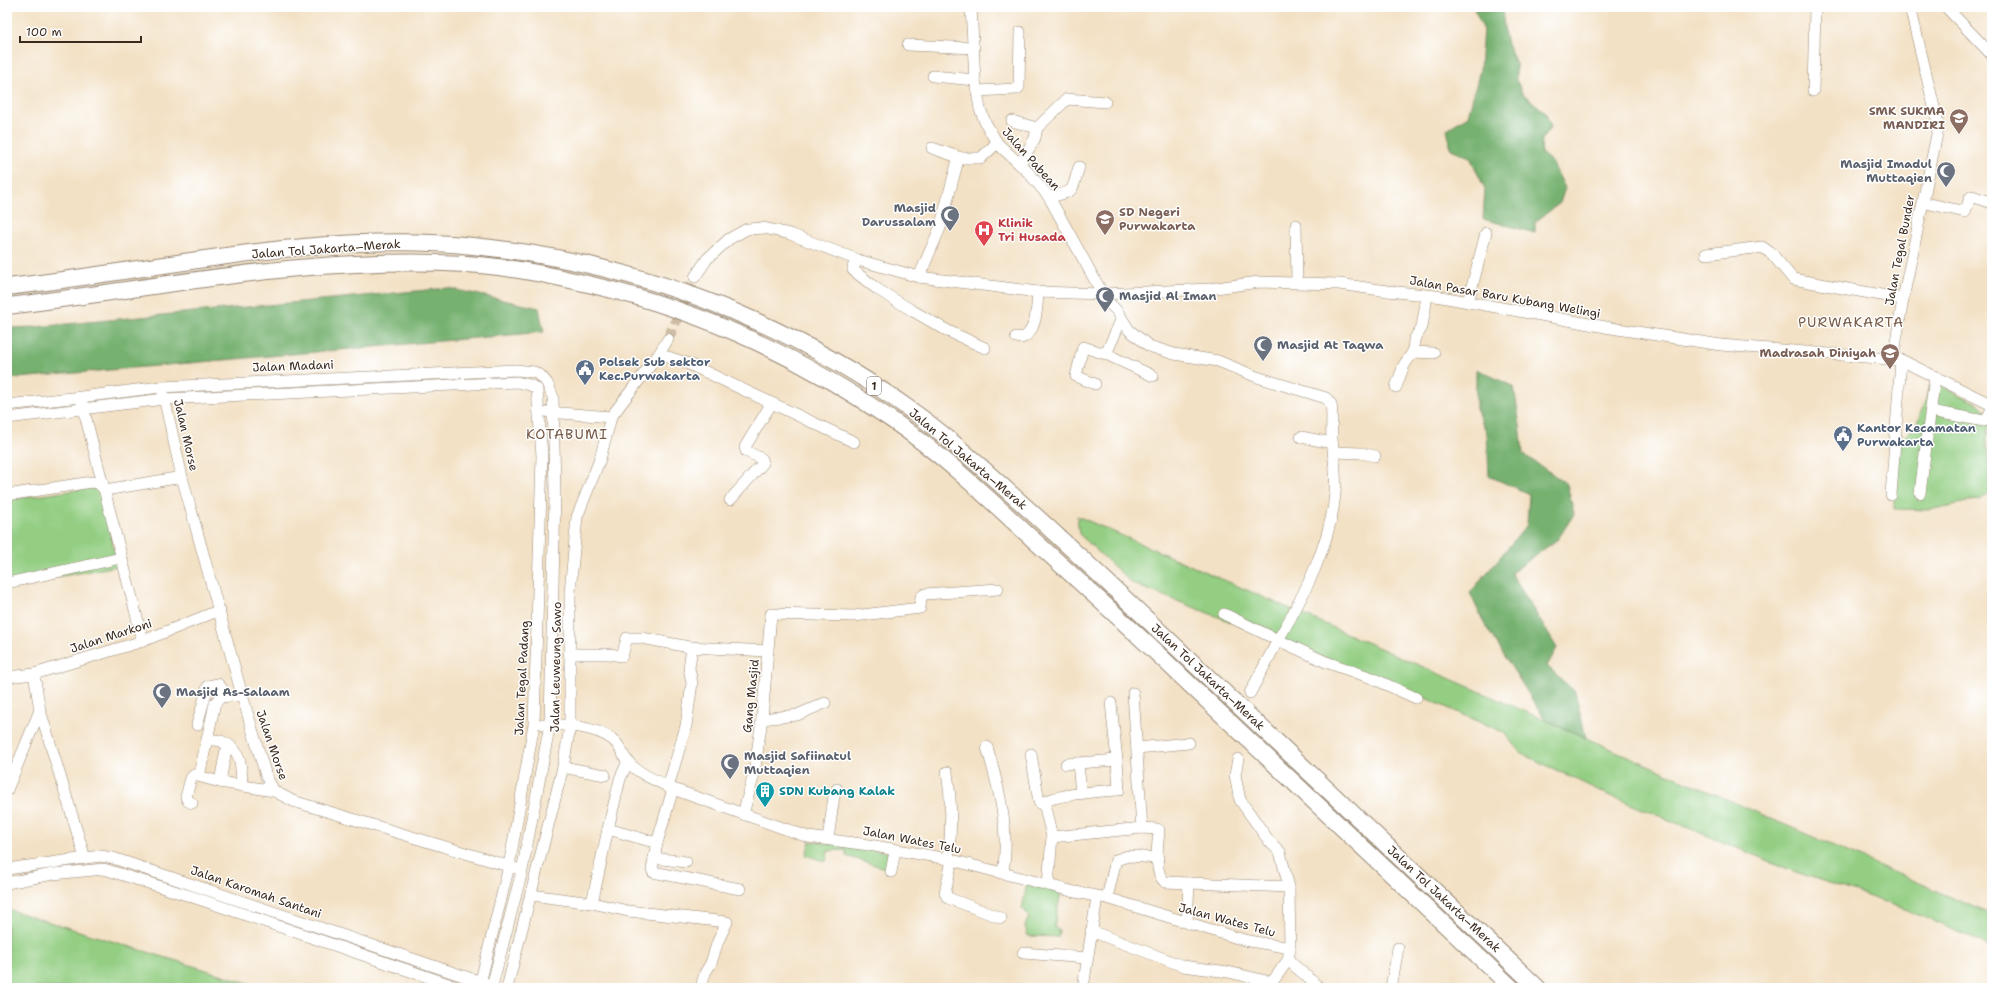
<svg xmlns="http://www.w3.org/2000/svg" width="1999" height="995" font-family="'Shantell Sans',sans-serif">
	<rect width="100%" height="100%" fill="#fff"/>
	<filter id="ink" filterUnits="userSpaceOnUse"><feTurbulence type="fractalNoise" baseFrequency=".025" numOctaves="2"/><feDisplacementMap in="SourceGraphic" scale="8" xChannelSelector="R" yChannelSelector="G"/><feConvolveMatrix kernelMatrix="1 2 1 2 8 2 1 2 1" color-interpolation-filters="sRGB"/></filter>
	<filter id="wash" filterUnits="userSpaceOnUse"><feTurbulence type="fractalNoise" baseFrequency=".012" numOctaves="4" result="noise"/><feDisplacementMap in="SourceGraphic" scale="16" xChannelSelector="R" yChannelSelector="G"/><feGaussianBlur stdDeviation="0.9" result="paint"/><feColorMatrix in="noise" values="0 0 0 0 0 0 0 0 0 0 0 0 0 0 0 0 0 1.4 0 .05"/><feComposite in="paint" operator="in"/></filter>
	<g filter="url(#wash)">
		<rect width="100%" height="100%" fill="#f3e1c5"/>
		<g fill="#93ce82" stroke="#677c50">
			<polygon points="1932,382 1979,404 1991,416 1986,439 1991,490 1981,499 1929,510 1894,509 1895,445 1916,426"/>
			<polygon points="99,487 118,566 7,586 7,500"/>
			<polygon points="1077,516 1992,915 1992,947 1905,909 1793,871 1606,794 1521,753 1503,732 1402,688 1133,584 1079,534"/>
			<polygon points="810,841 892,853 888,869 846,856 846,850 828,851 826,862 806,855"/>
			<polygon points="1027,883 1061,892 1054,927 1059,930 1058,937 1028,936 1025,926 1029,917 1022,909"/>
			<polygon points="7,909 265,988 7,988"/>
		</g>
		<g fill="#76b170" stroke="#586e47">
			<polygon points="1473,7 1502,7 1505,37 1516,64 1516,79 1522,93 1545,112 1551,127 1542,139 1541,153 1552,162 1565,188 1560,203 1535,222 1535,233 1483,219 1485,189 1470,157 1451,149 1447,129 1468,116 1480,70 1483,28"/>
			<polygon points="448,288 539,308 544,332 7,379 7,328 35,327"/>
			<polygon points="1476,369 1514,387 1521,432 1523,454 1567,484 1574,514 1558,539 1511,573 1557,648 1547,666 1575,692 1586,738 1545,720 1485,625 1470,593 1527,525 1529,494 1489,476 1487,433 1476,409"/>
		</g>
	</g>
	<g filter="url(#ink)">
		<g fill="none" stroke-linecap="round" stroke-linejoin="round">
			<polyline stroke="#cebca4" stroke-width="11" stroke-dasharray="11 5.5" stroke-linecap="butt" points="668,339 695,277"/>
			<defs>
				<g id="minor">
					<path d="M971,7l4,73 5,29 5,13 12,21 31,29 21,25 57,103 11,11 12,19 20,16 25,8 44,7 39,16 69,21 5,6c2,12 0,23 1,34 1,18 5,37 3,55 -4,51 -32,104 -57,147l-54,-26"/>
					<polyline points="1946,7 1992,55"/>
					<polyline points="908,45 974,48"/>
					<polyline points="933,76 975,80"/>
					<polyline points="977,91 1017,89 1019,87 1020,32"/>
					<polyline points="1813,91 1815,7"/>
					<polyline points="1012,121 1037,128 1035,138 1020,164"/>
					<polyline points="1037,128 1067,99 1105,102"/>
					<polyline points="932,148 961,158"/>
					<path d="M1049,197c27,-6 22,-4 30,-30"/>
					<polyline points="1922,202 1965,212 1970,198 1972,196 1992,203"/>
					<polyline points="1296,225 1297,282"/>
					<polyline points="1706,254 1762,247 1772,254 1793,279 1903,299"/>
					<polyline points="858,260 853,267 853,270 877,289 913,311 948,331 985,348"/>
					<polyline points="695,277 707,259 729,239 747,229 764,228 790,234 858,260 919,277 1038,292 1103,294 1209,289 1259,282 1339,284 1387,291 1436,296 1611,328 1721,345 1901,360 1992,405"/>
					<polyline points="919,277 940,228 958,160 961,158 981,158 997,143"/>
					<polyline points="1427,296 1422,327 1414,340 1413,352 1434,353"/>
					<polyline points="1468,302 1486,233"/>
					<path d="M1016,337l6,1c15,-6 15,-32 16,-46"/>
					<polyline points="659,354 689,364 854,442"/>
					<polyline points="1106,354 1153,376"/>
					<polyline points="1893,359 1903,299 1938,129 1937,119 1910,7"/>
					<polyline points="1095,384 1076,376 1083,347 1106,354 1121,320"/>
					<polyline points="1396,387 1404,365 1413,352"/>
					<polyline points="163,393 182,477 242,695 266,776 274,791 293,801 515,868"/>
					<polyline points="82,403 143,641"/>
					<polyline points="7,405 81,397 161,387 516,370 534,372 541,376 547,383 553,397 555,493 550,724 522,871 492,986"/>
					<polyline points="1931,411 1984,421 1987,420 1992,408"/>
					<polyline points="548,412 611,417"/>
					<polyline points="7,418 164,399 517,382 530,385 537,389 542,456 534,724 509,866 479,988"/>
					<polyline points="1301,437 1332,443"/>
					<polyline points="1334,452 1361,453 1375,456"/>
					<polyline points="1920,493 1935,376"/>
					<polyline points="7,495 92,482 98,483 105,490 182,477"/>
					<polyline points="1891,495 1901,360"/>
					<polyline points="730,500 763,463 762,459 746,451 745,447 771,404"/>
					<polyline points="7,583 121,558"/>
					<polyline points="569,654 609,654 622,656 627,638 642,638 689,647 768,651"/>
					<polyline points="34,674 40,710 85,858"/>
					<polyline points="7,677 34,674 143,641 220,610"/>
					<polyline points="1133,693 1142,828"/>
					<polyline points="1250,693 1278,640 1326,662 1372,678 1416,698"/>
					<polyline points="1111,703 1117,760"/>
					<polyline points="762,719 797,715 825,703"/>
					<path d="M543,724c22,1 51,2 69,15 10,8 10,16 16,23 12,13 30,19 45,27l135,48 61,8 79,14 127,33 32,6 137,42 46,8"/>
					<polyline points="197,725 208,686 218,684 223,690 225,696"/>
					<polyline points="208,739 221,741 227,744 220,782"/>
					<path d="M227,744c16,8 14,27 15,42"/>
					<path d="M987,747c12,41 23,84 16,126"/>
					<polyline points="1137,748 1189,743"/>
					<polyline points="1031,754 1039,802 1043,805"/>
					<polyline points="1238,759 1235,775 1240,800 1269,841 1280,852 1289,887 1290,948 1288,960 1268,988"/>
					<polyline points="628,761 620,779 608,829 657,843 652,869 653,872 740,889"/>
					<polyline points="1078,763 1081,794"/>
					<polyline points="563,767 605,775"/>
					<path d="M947,772c5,30 5,57 1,87"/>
					<polyline points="199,776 215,703 221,697 242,695"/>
					<polyline points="668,787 686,726 692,683 689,668 692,647"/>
					<polyline points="7,790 40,710"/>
					<polyline points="192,803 188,801 186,797 191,778 194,775 220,782 274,791"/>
					<polyline points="743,814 754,774 762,719 771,614 854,616 920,608 921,597 925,594 998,589"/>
					<path d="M1052,837l90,-9 15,1 2,1c-1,14 -6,43 6,52l124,5"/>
					<polyline points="828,839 834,796 837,789"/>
					<polyline points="657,843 673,789"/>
					<polyline points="654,858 686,862"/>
					<polyline points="952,860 945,893 948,898 1001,918"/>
					<polyline points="7,869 100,856 113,858 487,984"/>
					<polyline points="891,872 895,851"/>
					<polyline points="7,883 53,874 104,869 193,897 460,988"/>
					<path d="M1048,885l4,-48 -8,-34c10,-9 60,-12 75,-13l-2,-30 -51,4"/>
					<polyline points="531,895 592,903 608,829"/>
					<polyline points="1107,898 1116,860 1128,856 1158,858"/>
					<polyline points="592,903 628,911 727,922 718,941 711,963 705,973 701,988"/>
					<polyline points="1187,923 1189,883"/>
					<polyline points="1091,931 1183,966 1228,972 1271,982"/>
					<polyline points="1023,953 1087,958"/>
					<polyline points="1288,960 1320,988"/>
					<polyline points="507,988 563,767 570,727 570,592 577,517 600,459 611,417 659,354 668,339"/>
					<polyline points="1083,988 1097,897"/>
					<polyline points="1391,988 1398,948"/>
				</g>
				<g id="highway">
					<path d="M7,287c152,-17 313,-57 466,-41 156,15 307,71 435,162 39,27 75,61 110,92 59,53 115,106 172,160 116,109 232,219 348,328"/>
					<path d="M7,306c152,-18 304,-51 458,-42 35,2 70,8 105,16 118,25 222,71 322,140 47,32 93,75 135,114 53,48 105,95 156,144 110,103 219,207 329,310"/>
				</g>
			</defs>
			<use href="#minor" stroke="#978672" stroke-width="12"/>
			<use href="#highway" stroke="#978672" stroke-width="18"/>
			<use href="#minor" stroke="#fff" stroke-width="11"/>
			<use href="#highway" stroke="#fff" stroke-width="16"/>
		</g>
	</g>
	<defs>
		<symbol id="school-pin" viewBox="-11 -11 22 30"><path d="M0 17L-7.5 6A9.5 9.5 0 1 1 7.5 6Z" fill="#8d6e63" stroke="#fff"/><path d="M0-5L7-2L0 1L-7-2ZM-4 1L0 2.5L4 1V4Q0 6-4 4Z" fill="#fff"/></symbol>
		<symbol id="mosque-pin" viewBox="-11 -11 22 30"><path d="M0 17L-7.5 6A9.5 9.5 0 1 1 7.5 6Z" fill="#6b7280" stroke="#fff"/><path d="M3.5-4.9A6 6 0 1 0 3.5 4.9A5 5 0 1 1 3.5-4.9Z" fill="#fff"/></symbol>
		<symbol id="hospital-pin" viewBox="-11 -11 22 30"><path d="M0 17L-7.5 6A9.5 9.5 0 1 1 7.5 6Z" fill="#e0444e" stroke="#fff"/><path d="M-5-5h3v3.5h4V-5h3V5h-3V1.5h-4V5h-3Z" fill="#fff"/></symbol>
		<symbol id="civic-pin" viewBox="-11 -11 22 30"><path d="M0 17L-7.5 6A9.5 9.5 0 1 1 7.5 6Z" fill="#5c6f8a" stroke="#fff"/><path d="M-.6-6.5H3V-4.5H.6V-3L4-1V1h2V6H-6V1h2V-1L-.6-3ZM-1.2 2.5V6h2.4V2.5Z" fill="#fff"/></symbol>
		<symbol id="building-pin" viewBox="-11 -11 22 30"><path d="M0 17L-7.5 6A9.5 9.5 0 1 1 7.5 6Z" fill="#0f9aa8" stroke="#fff"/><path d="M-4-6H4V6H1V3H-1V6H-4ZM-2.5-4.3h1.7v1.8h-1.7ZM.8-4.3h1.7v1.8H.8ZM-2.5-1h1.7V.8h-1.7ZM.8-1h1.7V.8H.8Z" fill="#fff"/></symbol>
	</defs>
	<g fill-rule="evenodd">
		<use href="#school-pin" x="1948" y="107" width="22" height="30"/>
		<use href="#mosque-pin" x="1935" y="160" width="22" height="30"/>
		<use href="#mosque-pin" x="939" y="204" width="22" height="30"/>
		<use href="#school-pin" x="1094" y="208" width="22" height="30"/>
		<use href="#hospital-pin" x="973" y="219" width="22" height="30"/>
		<use href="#mosque-pin" x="1094" y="285" width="22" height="30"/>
		<use href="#mosque-pin" x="1252" y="334" width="22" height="30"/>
		<use href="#school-pin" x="1879" y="342" width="22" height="30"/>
		<use href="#civic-pin" x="574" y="358" width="22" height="30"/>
		<use href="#civic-pin" x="1832" y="424" width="22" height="30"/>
		<use href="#mosque-pin" x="151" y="681" width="22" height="30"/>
		<use href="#mosque-pin" x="719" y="752" width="22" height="30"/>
		<use href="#building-pin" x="754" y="780" width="22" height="30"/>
	</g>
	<g text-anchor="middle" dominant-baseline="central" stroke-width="3" stroke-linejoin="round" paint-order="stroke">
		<rect fill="#fff" stroke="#766a62" stroke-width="1" x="867" y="377" width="14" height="18" rx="3"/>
		<g font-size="11" font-weight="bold" fill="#3b2a1e">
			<text x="874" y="386">1</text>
		</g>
		<g font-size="12" font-weight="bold" fill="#785e54" stroke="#fff" text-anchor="end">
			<text x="1945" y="111">SMK SUKMA<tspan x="1945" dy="14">MANDIRI</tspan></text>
			<text x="1119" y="212" text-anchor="start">SD Negeri<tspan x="1119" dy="14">Purwakarta</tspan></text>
			<text x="1876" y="353">Madrasah Diniyah</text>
		</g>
		<g font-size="12" fill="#3b2a1e" stroke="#fff">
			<text transform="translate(1031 159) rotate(48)">Jalan Pabean</text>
			<text transform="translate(326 249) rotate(-4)">Jalan Tol Jakarta–Merak</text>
			<text transform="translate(1900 250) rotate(-79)">Jalan Tegal Bunder</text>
			<text transform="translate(1505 297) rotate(10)">Jalan Pasar Baru Kubang Welingi</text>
			<text transform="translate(293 366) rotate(-2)">Jalan Madani</text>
			<text transform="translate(186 435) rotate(77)">Jalan Morse</text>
			<text transform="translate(968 459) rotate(40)">Jalan Tol Jakarta–Merak</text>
			<text transform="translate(111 636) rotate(-18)">Jalan Markoni</text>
			<text transform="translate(556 667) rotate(-89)">Jalan Leuweung Sawo</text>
			<text transform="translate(1208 677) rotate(43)">Jalan Tol Jakarta–Merak</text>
			<text transform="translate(522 678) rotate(-87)">Jalan Tegal Padang</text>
			<text transform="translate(751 696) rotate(-84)">Gang Masjid</text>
			<text transform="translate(272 745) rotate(71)">Jalan Morse</text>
			<text transform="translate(912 840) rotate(11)">Jalan Wates Telu</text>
			<text transform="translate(256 892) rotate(19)">Jalan Karomah Santani</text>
			<text transform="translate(1444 899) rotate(43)">Jalan Tol Jakarta–Merak</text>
			<text transform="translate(1227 920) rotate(15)">Jalan Wates Telu</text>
		</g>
		<g font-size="12" font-weight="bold" fill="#5b616d" stroke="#fff" text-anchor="start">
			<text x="1932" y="164" text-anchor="end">Masjid Imadul<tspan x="1932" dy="14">Muttaqien</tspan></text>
			<text x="936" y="208" text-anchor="end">Masjid<tspan x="936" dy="14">Darussalam</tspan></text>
			<text x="1119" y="296">Masjid Al Iman</text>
			<text x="1277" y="345">Masjid At Taqwa</text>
			<text x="176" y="692">Masjid As-Salaam</text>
			<text x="744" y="756">Masjid Safiinatul<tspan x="744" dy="14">Muttaqien</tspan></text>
		</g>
		<g font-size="12" font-weight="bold" fill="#be3a42" stroke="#fff" text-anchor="start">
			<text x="998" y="223">Klinik<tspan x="998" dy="14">Tri Husada</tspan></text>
		</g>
		<g font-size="12" font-weight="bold" fill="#4e5e75" stroke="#fff" text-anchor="start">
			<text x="599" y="362">Polsek Sub sektor<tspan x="599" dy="14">Kec.Purwakarta</tspan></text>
			<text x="1857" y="428">Kantor Kecamatan<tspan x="1857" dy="14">Purwakarta</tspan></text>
		</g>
		<g font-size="12" font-weight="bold" fill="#0d838f" stroke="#fff" text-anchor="start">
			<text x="779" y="791">SDN Kubang Kalak</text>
		</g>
		<g font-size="14" letter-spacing="1" fill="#765a46" stroke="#fff">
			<text x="1851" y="322">PURWAKARTA</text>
			<text x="567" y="434">KOTABUMI</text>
		</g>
	</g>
	<rect width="1999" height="995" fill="none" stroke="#fff" stroke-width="24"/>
	<path d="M20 36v6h121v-6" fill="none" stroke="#3b2a1e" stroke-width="2"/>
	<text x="26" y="36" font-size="12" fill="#3b2a1e" stroke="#ffffff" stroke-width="3" paint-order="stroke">100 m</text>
</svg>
